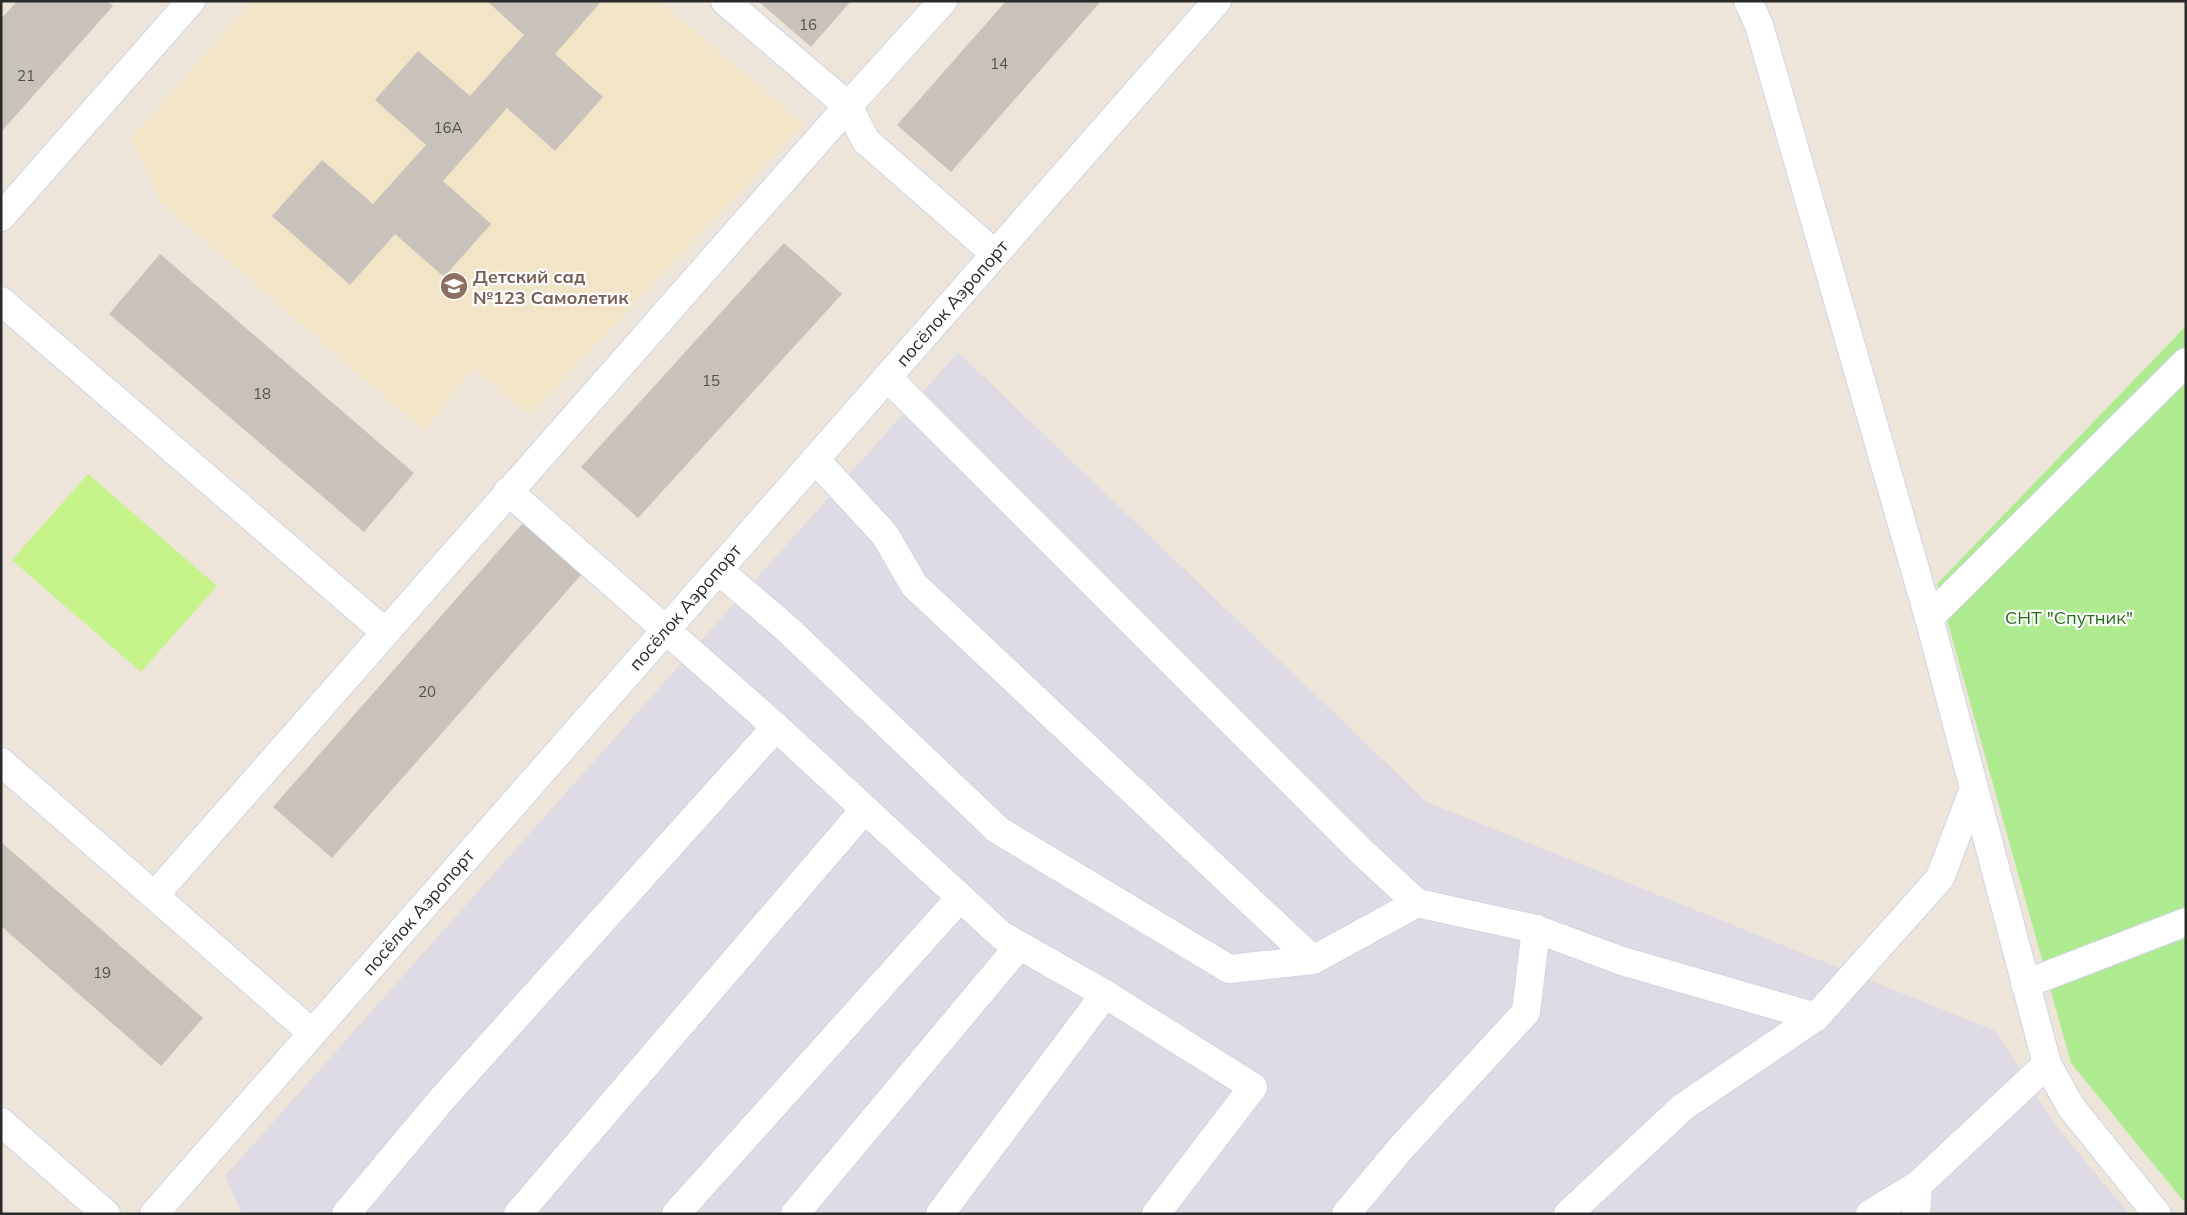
<svg xmlns="http://www.w3.org/2000/svg" width="2187" height="1215" font-family="Mulish,sans-serif">
	<rect width="100%" height="100%" fill="#eee5da"/>
	<polygon fill="#dedbe5" points="958,352 1427,802 1996,1031 2057,1127 2129,1214 242,1214 225,1176"/>
	<polygon fill="#f1e4c7" points="251,1 660,1 804,124 530,415 474,369 424,431 160,202 131,138"/>
	<polygon fill="#aeeb90" points="2186,326 2186,1204 2071,1063 1937,584"/>
	<polygon fill="#c6f38a" points="88,474 217,586 141,672 12,560"/>
	<g fill="#c9c2ba">
		<polygon points="17,1 108,1 113,6 1,132 1,19"/>
		<polygon points="487,1 598,1 600,3 555,54 603,97 555,151 507,108 443,181 491,224 444,277 395,234 350,285 272,216 322,160 373,204 426,145 375,100 418,51 470,96 524,35"/>
		<polygon points="758,1 851,1 811,47"/>
		<polygon points="1006,1 1101,1 951,172 897,125"/>
		<polygon points="784,243 842,294 638,518 581,467"/>
		<polygon points="160,254 414,473 364,532 109,314"/>
		<polygon points="523,523 581,575 332,858 273,807"/>
		<polygon points="1,842 203,1018 161,1066 1,926"/>
	</g>
	<g fill="none" stroke-linecap="round" stroke-linejoin="round">
		<defs>
			<g id="minor">
				<polyline points="725,1 848,106 943,1"/>
				<polyline points="1748,1 1759,25 1929,618 2047,1064 2071,1107 2157,1214"/>
				<polyline points="1,217 191,1"/>
				<polyline points="1,301 385,632"/>
				<polyline points="887,377 1362,852 1417,903"/>
				<polyline points="815,459 885,535 914,585 1313,960"/>
				<polyline points="508,491 776,727 1001,935 1105,994 1253,1087 1156,1214"/>
				<polyline points="718,570 785,627 998,830 1229,969 1313,960 1417,903 1536,929 1622,961 1816,1017"/>
				<polyline points="1929,618 2186,362"/>
				<polyline points="1,762 312,1033"/>
				<polyline points="155,895 848,106 866,141 995,254"/>
				<polyline points="2025,984 2186,922"/>
				<polyline points="1,1122 106,1214"/>
				<polyline points="154,1214 1217,1"/>
				<polyline points="346,1214 443,1098 776,727"/>
				<polyline points="518,1214 865,809"/>
				<polyline points="676,1214 960,898"/>
				<polyline points="795,1214 1019,946"/>
				<polyline points="940,1214 1105,994"/>
				<polyline points="1346,1214 1402,1147 1526,1012 1536,929"/>
				<polyline points="1568,1214 1683,1107 1816,1017 1940,878 1973,791"/>
				<polyline points="1870,1214 1918,1185 2047,1064"/>
				<polyline points="1916,1214 1918,1185"/>
			</g>
		</defs>
		<use href="#minor" stroke="#cfd3e5" stroke-width="30"/>
		<use href="#minor" stroke="#fff" stroke-width="28"/>
	</g>
	<defs>
		<symbol id="school-disc" viewBox="-11 -11 22 22"><circle r="9.5" fill="#8d6e63" stroke="#fff"/><path d="M0-5L7-2L0 1L-7-2ZM-4 1L0 2.5L4 1V4Q0 6-4 4Z" fill="#fff"/></symbol>
	</defs>
	<g fill-rule="evenodd">
		<use href="#school-disc" x="438" y="270" width="32" height="32"/>
	</g>
	<g text-anchor="middle" dominant-baseline="central" stroke-width="4.5" stroke-linejoin="round" paint-order="stroke">
		<g font-size="15" fill="#52504e">
			<text x="808" y="24">16</text>
			<text x="999" y="63">14</text>
			<text x="26" y="75">21</text>
			<text x="448" y="127">16А</text>
			<text x="711" y="380">15</text>
			<text x="262" y="393">18</text>
			<text x="427" y="691">20</text>
			<text x="102" y="972">19</text>
		</g>
		<g font-size="18" font-weight="bold" fill="#785e54" stroke="#fff" text-anchor="start">
			<text x="473" y="276">Детский сад<tspan x="473" dy="21">№123 Самолетик</tspan></text>
		</g>
		<g font-size="18" fill="#2a2a2a" stroke="#fff">
			<text transform="translate(952 303) rotate(-49)">посёлок Аэропорт</text>
			<text transform="translate(685 607) rotate(-49)">посёлок Аэропорт</text>
			<text transform="translate(418 912) rotate(-49)">посёлок Аэропорт</text>
		</g>
		<g font-size="18" fill="#246f12" stroke="#fff">
			<text x="2069" y="617">СНТ "Спутник"</text>
		</g>
	</g>
	<rect width="2187" height="1215" fill="none" stroke="#2a2a2a" stroke-width="5"/>
</svg>
